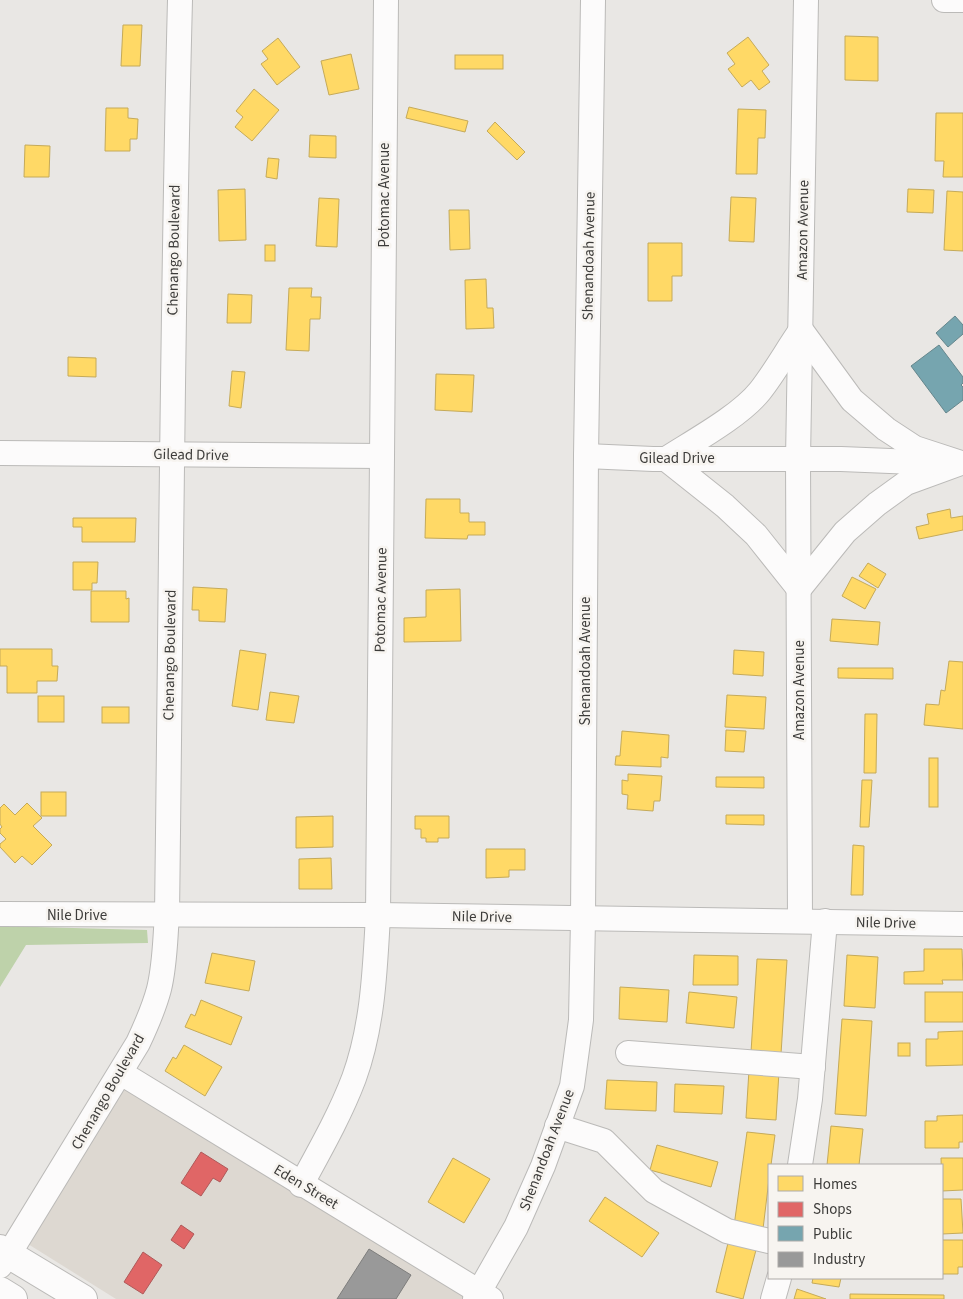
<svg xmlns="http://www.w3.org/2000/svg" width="963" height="1299" font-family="'Source Sans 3',sans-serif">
	<rect width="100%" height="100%" fill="#e9e7e4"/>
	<polygon fill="#ddd8d1" points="108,1074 475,1299 116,1299 12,1234"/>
	<polygon fill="#bed2aa" points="0,926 147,930 148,943 26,945 0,987"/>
	<g fill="#ffd966" stroke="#c5aa59">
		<polygon points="123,25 142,25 140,66 121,66"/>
		<polygon points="845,36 878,37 878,81 845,80"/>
		<polygon points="748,37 769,65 762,71 770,82 759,90 751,80 742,87 728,69 735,64 727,53"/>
		<polygon points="278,38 300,67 277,85 261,64 268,59 262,51"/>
		<polygon points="351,54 359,89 329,95 321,61"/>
		<rect x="455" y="55" width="48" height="14"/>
		<polygon points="254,89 279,110 252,141 235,127 243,117 236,111"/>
		<polygon points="409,107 468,121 465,132 406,118"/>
		<polygon points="106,108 128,108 128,118 138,119 137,139 130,139 130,151 105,151"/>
		<polygon points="738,109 766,110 765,138 758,138 757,174 736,174"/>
		<polygon points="936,113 963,113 963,177 943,177 944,161 935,161"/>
		<polygon points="495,122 525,152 517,160 487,131"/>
		<polygon points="310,135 336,136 336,158 309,157"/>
		<polygon points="25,145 50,146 49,177 24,177"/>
		<polygon points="268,158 279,159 277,179 266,177"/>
		<polygon points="245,189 246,240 219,241 218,190"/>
		<polygon points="908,189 934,190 933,213 907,212"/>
		<polygon points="947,191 963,192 963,251 944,250"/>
		<polygon points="731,197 756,198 754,242 729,241"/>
		<polygon points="319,198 339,199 337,247 316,246"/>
		<polygon points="449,210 469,210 470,249 450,250"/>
		<polygon points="648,243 682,243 682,276 672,276 672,301 648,301"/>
		<rect x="265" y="245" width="10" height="16"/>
		<polygon points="486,279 487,308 493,308 494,328 466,329 465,280"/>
		<polygon points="289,288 312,288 311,297 321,297 320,319 310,319 309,351 286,350"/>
		<polygon points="228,294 252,295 251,323 227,323"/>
		<polygon points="68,357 96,358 96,377 68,376"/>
		<polygon points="232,371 245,372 241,408 229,406"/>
		<polygon points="436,374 474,375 472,412 435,410"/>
		<polygon points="426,499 460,499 460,513 469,513 469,522 485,522 485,535 468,535 467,539 425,538"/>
		<polygon points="950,509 951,518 963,516 963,530 919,539 916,527 929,524 927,514"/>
		<polygon points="73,518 136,518 135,542 82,542 82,527 73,527"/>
		<polygon points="73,562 98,562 97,583 92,583 92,590 73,590"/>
		<polygon points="868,563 886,574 878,588 859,576"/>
		<polygon points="852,577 876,589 865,609 842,596"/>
		<polygon points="193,587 227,589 225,622 199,621 199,610 192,610"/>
		<polygon points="460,589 461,641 404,642 404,618 426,617 426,590"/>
		<polygon points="91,591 126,591 126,599 129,598 129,622 91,622"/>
		<polygon points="832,619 880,622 878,645 830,641"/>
		<polygon points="0,649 52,649 52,666 58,666 57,681 37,681 37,693 7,693 7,666 0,666"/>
		<polygon points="240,650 266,654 258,710 232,706"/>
		<polygon points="734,650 764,652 763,676 733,674"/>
		<polygon points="949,661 963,662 963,729 924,725 926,704 939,705 941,690 945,691"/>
		<polygon points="838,668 893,668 893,679 838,678"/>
		<polygon points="270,692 299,696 294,723 266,720"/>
		<polygon points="727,695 766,697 764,729 725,727"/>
		<rect x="38" y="696" width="26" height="26"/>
		<rect x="102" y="707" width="27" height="16"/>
		<polygon points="865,714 877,714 876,773 864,773"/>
		<polygon points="726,730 746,731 744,752 725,751"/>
		<polygon points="622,731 669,735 668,758 661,757 661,767 615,765 616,756 620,756"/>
		<rect x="929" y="758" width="9" height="49"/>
		<polygon points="628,774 662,776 660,801 654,801 653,811 627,809 628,795 622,794 622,780 628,781"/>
		<polygon points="716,777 764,777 764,788 716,787"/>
		<polygon points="862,780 872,780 869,827 860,827"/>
		<rect x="41" y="792" width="25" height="24"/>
		<polygon points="27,803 42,818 33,826 52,845 32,865 22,856 15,863 0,847 0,844 6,839 0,833 0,829 2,827 0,824 0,808 4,804 15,815"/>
		<polygon points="726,815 764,815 764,825 726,824"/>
		<polygon points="333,816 333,847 296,848 296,817"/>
		<polygon points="415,816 449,816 449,838 438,838 438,842 426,842 426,838 421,838 421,829 415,829"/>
		<polygon points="853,845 864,846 863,895 851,895"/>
		<polygon points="486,849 525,849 525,870 509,870 509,877 486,878"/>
		<polygon points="331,858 332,889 299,889 299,859"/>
		<polygon points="924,949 962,949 963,980 942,980 943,984 904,984 904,972 924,971"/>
		<polygon points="212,953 255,961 249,991 205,983"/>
		<polygon points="694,955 738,956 738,985 693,985"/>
		<polygon points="847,955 878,957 875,1008 844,1006"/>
		<polygon points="757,959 787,960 781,1054 751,1052"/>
		<polygon points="620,987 669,990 667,1022 619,1019"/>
		<polygon points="689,992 737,997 734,1028 686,1023"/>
		<rect x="925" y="992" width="38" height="30"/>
		<polygon points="201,1000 242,1017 231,1045 185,1027 191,1014 195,1016"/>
		<polygon points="842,1019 872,1021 866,1116 835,1114"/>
		<polygon points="963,1031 963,1065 926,1066 926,1039 938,1039 938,1032"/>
		<rect x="898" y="1043" width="12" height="13"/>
		<polygon points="184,1045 222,1067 205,1096 165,1071 173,1057 176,1059"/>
		<polygon points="749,1070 779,1072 776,1120 746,1118"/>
		<polygon points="607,1080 657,1082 656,1111 605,1109"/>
		<polygon points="675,1084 724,1086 722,1114 674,1112"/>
		<polygon points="963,1115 963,1142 959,1142 959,1148 925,1148 925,1121 937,1121 937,1116"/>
		<polygon points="831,1126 863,1129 859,1165 827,1165"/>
		<polygon points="747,1132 775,1135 771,1165 769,1165 769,1179 763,1229 734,1226"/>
		<polygon points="657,1145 718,1162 711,1187 650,1170"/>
		<polygon points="453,1158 490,1179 464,1223 428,1202"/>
		<polygon points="941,1158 963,1158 963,1190 942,1191"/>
		<polygon points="605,1197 659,1233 642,1257 589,1221"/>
		<polygon points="942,1199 961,1199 963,1233 942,1234"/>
		<polygon points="942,1240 963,1240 963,1267 958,1267 958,1274 942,1274"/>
		<polygon points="728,1243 756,1250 743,1299 716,1292"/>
		<polygon points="813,1278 841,1278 839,1287 812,1283"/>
		<polygon points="797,1289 826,1299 794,1299"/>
		<polygon points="850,1294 944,1295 944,1299 850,1299"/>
	</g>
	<g fill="#e06666" stroke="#af5959">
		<polygon points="201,1152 228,1169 220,1182 213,1178 201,1196 181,1183"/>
		<polygon points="181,1225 194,1234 184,1249 171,1240"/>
		<polygon points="143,1252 162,1265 143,1294 124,1282"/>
	</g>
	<g fill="#76a5af" stroke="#65868c">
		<polygon points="955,316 963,325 963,334 948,347 936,333"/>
		<polygon points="939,345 963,377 963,383 961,385 963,387 963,400 946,413 911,366"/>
	</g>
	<polygon fill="#999" stroke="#7d7d7c" points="369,1249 411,1275 396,1299 337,1299"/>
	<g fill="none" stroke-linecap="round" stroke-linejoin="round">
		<defs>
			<g id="minor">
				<polyline points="944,0 963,0"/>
				<path d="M801,330l51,70 34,29 29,19 46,15 -55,20 -29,21 -32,28 -46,57 -43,-54 -31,-29 -59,-47c28,-18 74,-43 94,-68 15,-19 27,-41 41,-61z"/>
				<polyline points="0,453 382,456"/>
				<polyline points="586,456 653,459 841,459 939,463"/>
				<polyline points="0,914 378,915 963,924"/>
				<polyline points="800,921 798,459 806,0"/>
				<polyline points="628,1053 813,1067"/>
				<polyline points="121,1073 491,1299"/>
				<polyline points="557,1126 604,1141 654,1191 727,1231 769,1241"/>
				<polyline points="800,1165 810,1099 825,921"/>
				<path d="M301,1185c19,-35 39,-70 53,-107 19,-52 21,-109 24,-163l8,-915"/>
				<path d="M0,1266l9,-12 129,-211c8,-17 16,-35 21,-54 6,-24 6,-49 8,-74 4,-305 5,-610 13,-915"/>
				<polyline points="475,1299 516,1227 543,1166 572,1086 581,1020 583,919 586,456 593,0"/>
				<polyline points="773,1299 779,1278"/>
			</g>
			<g id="major">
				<polyline points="0,1249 83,1299"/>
				<polyline points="0,1291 13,1299"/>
			</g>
		</defs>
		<use href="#minor" stroke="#bbbab8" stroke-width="26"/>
		<use href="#major" stroke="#bbbab8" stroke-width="30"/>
		<use href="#minor" stroke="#fcfbfb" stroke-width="24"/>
		<use href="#major" stroke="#fcfbfb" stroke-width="28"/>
	</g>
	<g text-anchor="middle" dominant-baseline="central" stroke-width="5" stroke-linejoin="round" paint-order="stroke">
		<g font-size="15" fill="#3d3c3a" stroke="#f7f4f0">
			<text transform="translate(384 195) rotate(-90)">Potomac Avenue</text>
			<text transform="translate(803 230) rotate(-89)">Amazon Avenue</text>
			<text transform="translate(174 250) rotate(-89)">Chenango Boulevard</text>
			<text transform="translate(589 256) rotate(-89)">Shenandoah Avenue</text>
			<text transform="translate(191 455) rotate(1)">Gilead Drive</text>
			<text x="677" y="458">Gilead Drive</text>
			<text transform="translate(381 600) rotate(-89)">Potomac Avenue</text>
			<text transform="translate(170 655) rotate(-89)">Chenango Boulevard</text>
			<text transform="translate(585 661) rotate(-90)">Shenandoah Avenue</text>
			<text transform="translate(799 690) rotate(-90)">Amazon Avenue</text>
			<text x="77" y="915">Nile Drive</text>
			<text transform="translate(482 917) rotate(1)">Nile Drive</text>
			<text transform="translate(886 923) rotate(1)">Nile Drive</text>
			<text transform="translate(108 1092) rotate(-60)">Chenango Boulevard</text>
			<text transform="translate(547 1150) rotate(-69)">Shenandoah Avenue</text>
			<text transform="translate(306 1187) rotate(31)">Eden Street</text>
		</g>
	</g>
	<rect x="768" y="1164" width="175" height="115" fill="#f7f4f0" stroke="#adaaa7"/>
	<rect x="778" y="1176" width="25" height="15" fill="#ffd966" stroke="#adaaa7"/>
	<text x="813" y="1189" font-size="15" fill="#3d3c3a">Homes</text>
	<rect x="778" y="1202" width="25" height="15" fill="#e06666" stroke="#adaaa7"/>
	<text x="813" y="1214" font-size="15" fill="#3d3c3a">Shops</text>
	<rect x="778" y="1226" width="25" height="15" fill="#76a5af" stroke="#adaaa7"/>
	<text x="813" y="1239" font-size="15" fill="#3d3c3a">Public</text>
	<rect x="778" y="1252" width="25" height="15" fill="#999999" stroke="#adaaa7"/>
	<text x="813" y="1264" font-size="15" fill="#3d3c3a">Industry</text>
</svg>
